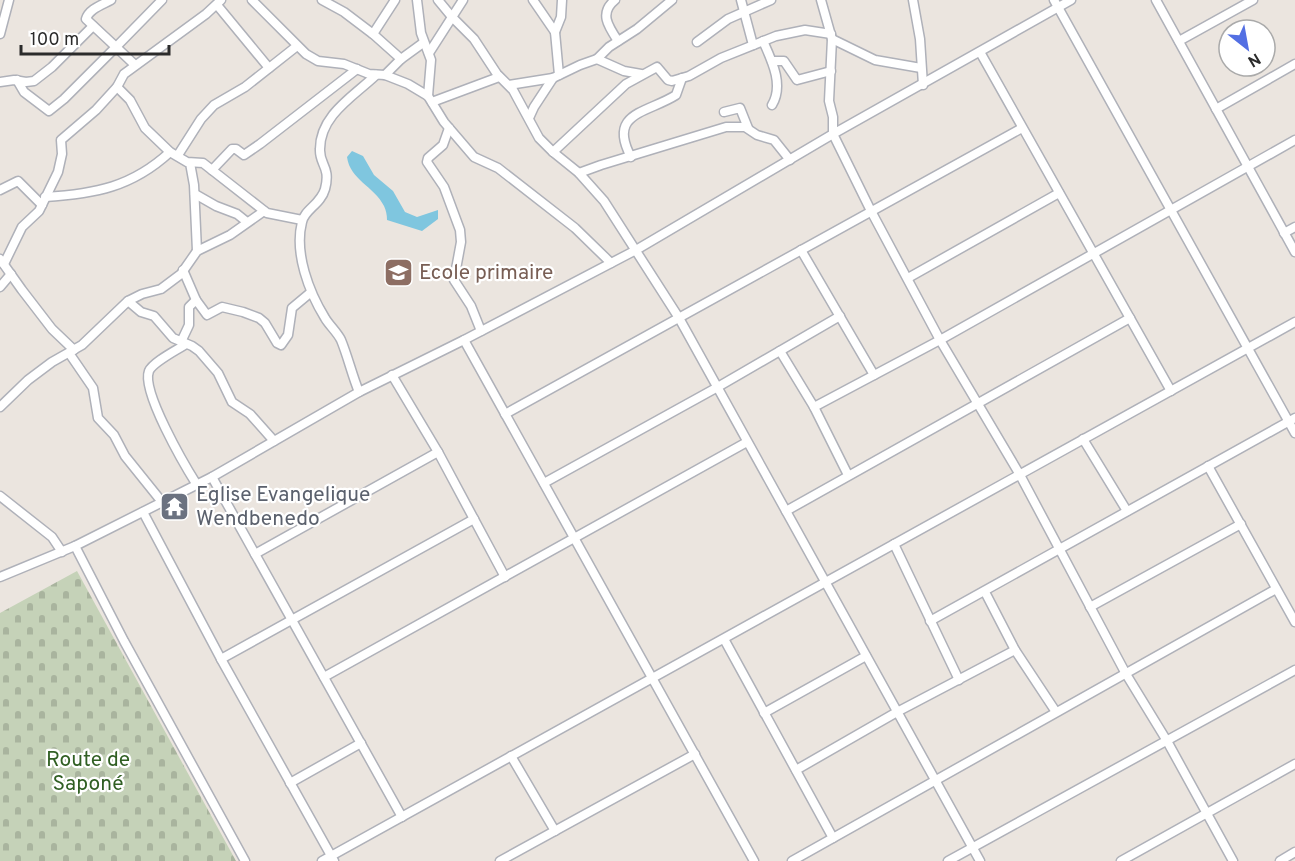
<svg xmlns="http://www.w3.org/2000/svg" width="1295" height="861" font-family="Overpass,sans-serif">
	<defs>
		<pattern id="cemetery-stones" width="16" height="16" patternUnits="userSpaceOnUse" patternTransform="scale(1.5)"><rect width="16" height="16" fill="#c5d2b8"/><path d="M2 7V4a2 2 0 0 1 4 0v3zM10 15v-3a2 2 0 0 1 4 0v3z" fill="#a9b49e"/></pattern>
	</defs>
	<rect width="100%" height="100%" fill="#ebe5df"/>
	<polygon fill="url(#cemetery-stones)" points="77,571 236,861 0,861 0,613"/>
	<path fill="#7fc6df" d="M352,151l11,5 11,19 19,16 12,21 12,5 21,-7v9l-16,12 -35,-11c0,-5 -1,-10 -3,-14 -10,-20 -34,-26 -37,-49z"/>
	<g fill="none" stroke-linecap="round" stroke-linejoin="round">
		<defs>
			<g id="street">
				<path d="M111,0c-9,5 -22,9 -25,19l30,28 46,-47"/>
				<polyline points="252,0 306,54 318,61 344,64 369,74 385,75 408,84 428,96 444,122 474,157 498,168 575,228 611,263"/>
				<polyline points="322,0 344,12 373,34 401,59"/>
				<polyline points="417,0 421,33 431,60 428,96"/>
				<polyline points="438,0 452,17 474,39 497,74 513,90 539,138 553,152 579,173 604,201 679,318 980,861"/>
				<polyline points="533,0 555,32 559,75"/>
				<path d="M615,0c-16,13 -7,26 3,41"/>
				<polyline points="741,0 753,45"/>
				<polyline points="821,0 832,39 829,101 833,117 833,134 871,211 940,340 1020,475 1126,674 1167,741 1233,861"/>
				<polyline points="913,0 920,39 923,85"/>
				<polyline points="1054,0 1295,433"/>
				<polyline points="1156,0 1295,252"/>
				<polyline points="217,5 269,68"/>
				<polyline points="555,32 561,17 562,0"/>
				<polyline points="0,34 9,0"/>
				<polyline points="373,34 395,0"/>
				<polyline points="832,39 875,60 921,68"/>
				<path d="M763,41c9,20 21,44 9,64"/>
				<polyline points="1179,41 1253,0"/>
				<polyline points="697,42 728,19 771,0"/>
				<polyline points="980,52 1171,391"/>
				<polyline points="429,53 463,0"/>
				<polyline points="597,59 609,47 637,29 672,0"/>
				<polyline points="772,61 784,61 797,80 831,71"/>
				<polyline points="385,75 401,59 423,43"/>
				<polyline points="17,80 24,92 49,111 64,99 116,47 135,65"/>
				<polyline points="0,82 14,80 26,82 34,81 52,67 93,26"/>
				<polyline points="509,85 553,78 580,65 597,59 624,71 641,74"/>
				<polyline points="117,87 130,100 145,128 170,152 187,162 203,163 267,213 302,220"/>
				<polyline points="432,102 499,77"/>
				<polyline points="1216,109 1295,64"/>
				<polyline points="724,112 740,108 748,128"/>
				<polyline points="529,118 534,107 553,78"/>
				<polyline points="449,128 443,145 428,158 427,162 444,187 460,230 461,242 454,280 471,306 481,331"/>
				<polyline points="553,152 626,84 657,67 668,80 672,81 689,76 721,58 776,36 805,30 831,34"/>
				<polyline points="178,155 201,119 214,105 245,87 297,46"/>
				<path d="M631,157c-24,-45 17,-44 45,-62l6,-17"/>
				<polyline points="190,163 194,185 197,251"/>
				<polyline points="212,170 232,149 236,149 244,155 260,144 357,69"/>
				<polyline points="579,173 601,165 726,127 745,127 757,135 774,140 790,160"/>
				<polyline points="0,190 18,181 42,205"/>
				<polyline points="195,194 216,206 237,214 247,222"/>
				<path d="M45,197c50,-3 87,-10 125,-45"/>
				<polyline points="1284,233 1295,227"/>
				<polyline points="801,250 874,375"/>
				<polyline points="0,259 22,290 52,329 74,350"/>
				<polyline points="4,264 22,227 39,211 58,172 62,154 61,140 96,110 117,87 124,74 206,14 221,0"/>
				<polyline points="183,270 196,300"/>
				<polyline points="908,278 1059,193"/>
				<polyline points="0,287 11,274"/>
				<polyline points="128,301 141,312 154,316 173,338 192,346 199,351 218,373 232,402 250,414 274,441"/>
				<polyline points="464,340 754,861"/>
				<polyline points="181,342 189,325 189,307 196,300 207,315 222,307 243,312 259,318 265,323 277,343 281,345 288,335 292,308 310,293"/>
				<path d="M186,344c-9,6 -33,18 -37,27 -8,20 36,95 48,114"/>
				<polyline points="780,351 814,407 848,475"/>
				<polyline points="69,353 93,388 98,418 114,435 125,456 162,502"/>
				<polyline points="392,375 438,452 505,577"/>
				<path d="M359,392c-7,-17 -11,-35 -18,-52 -4,-8 -12,-15 -16,-22 -16,-26 -31,-65 -23,-96 2,-12 19,-18 23,-33 6,-23 -6,-24 -5,-40 0,-34 34,-53 56,-74"/>
				<polyline points="0,407 28,380 52,362 82,345 128,301 142,294 161,289 181,274 197,251 230,235 264,211"/>
				<polyline points="814,407 940,340 1295,140"/>
				<polyline points="505,414 1022,128"/>
				<polyline points="1083,439 1127,511"/>
				<polyline points="1208,466 1295,622"/>
				<polyline points="212,477 402,817"/>
				<polyline points="544,483 716,388 840,316"/>
				<polyline points="0,496 52,537 62,552"/>
				<polyline points="786,511 1130,318"/>
				<polyline points="143,512 221,659 334,861"/>
				<polyline points="894,544 959,680"/>
				<polyline points="75,546 124,641 245,861"/>
				<polyline points="255,554 438,452"/>
				<polyline points="0,577 75,546 212,477 359,392 464,340 636,250 833,134 1071,0"/>
				<polyline points="985,592 1015,650 1056,712"/>
				<polyline points="1090,607 1241,524"/>
				<polyline points="930,621 1295,418"/>
				<polyline points="724,639 833,838"/>
				<polyline points="221,659 474,519"/>
				<polyline points="324,677 747,442"/>
				<polyline points="764,713 866,656"/>
				<polyline points="511,756 555,831"/>
				<polyline points="796,770 897,712 1015,650"/>
				<polyline points="290,783 361,743"/>
				<polyline points="322,861 1295,322"/>
				<polyline points="500,861 695,754"/>
				<polyline points="792,861 1276,589"/>
				<polyline points="948,861 1295,670"/>
				<polyline points="1121,861 1295,764"/>
				<polyline points="1280,861 1295,852"/>
			</g>
		</defs>
		<use href="#street" stroke="#afb1b9" stroke-width="11"/>
		<use href="#street" stroke="#fff" stroke-width="8"/>
	</g>
	<defs>
		<symbol id="school-square" viewBox="-11 -11 22 22"><rect x="-9" y="-9" width="18" height="18" rx="4" fill="#8d6e63" stroke="#fff"/><path d="M0-5L7-2L0 1L-7-2ZM-4 1L0 2.5L4 1V4Q0 6-4 4Z" fill="#fff"/></symbol>
		<symbol id="temple-square" viewBox="-11 -11 22 22"><rect x="-9" y="-9" width="18" height="18" rx="4" fill="#6b7280" stroke="#fff"/><path d="M0-6L5-2H3V0L6.5 2.5H4V6H1.5V3h-3V6H-4V2.5H-6.5L-3 0V-2H-5Z" fill="#fff"/></symbol>
	</defs>
	<g fill-rule="evenodd">
		<use href="#school-square" x="382" y="256" width="33" height="33"/>
		<use href="#temple-square" x="158" y="490" width="33" height="33"/>
	</g>
	<g text-anchor="middle" dominant-baseline="central" stroke-width="4.5" stroke-linejoin="round" paint-order="stroke">
		<g font-size="21" fill="#785e54" stroke="#fff" text-anchor="start">
			<text x="419" y="273">Ecole primaire</text>
		</g>
		<g font-size="21" fill="#5b616d" stroke="#fff" text-anchor="start">
			<text x="196" y="495">Eglise Evangelique<tspan x="196" dy="24">Wendbenedo</tspan></text>
		</g>
		<g font-size="21" fill="#305f23" stroke="#fff">
			<text x="88" y="760">Route de<tspan x="88" dy="24">Saponé</tspan></text>
		</g>
	</g>
	<g transform="translate(1247 48) rotate(149)"><circle r="28" fill="#ffffff" stroke="#aaaaaa" stroke-width="1.5"/>
	<path d="M0-4.5L10 22L0 15L-10 22Z" fill="#536fe3"/>
	<text y="-9" font-size="16" font-weight="bold" text-anchor="middle" fill="#2b2b2b">N</text>
	</g>
	<path d="M21 45v9h148v-9" fill="none" stroke="#2b2b2b" stroke-width="3"/>
	<text x="30" y="45" font-size="18" fill="#2b2b2b" stroke="#ffffff" stroke-width="4.5" paint-order="stroke">100 m</text>
</svg>
